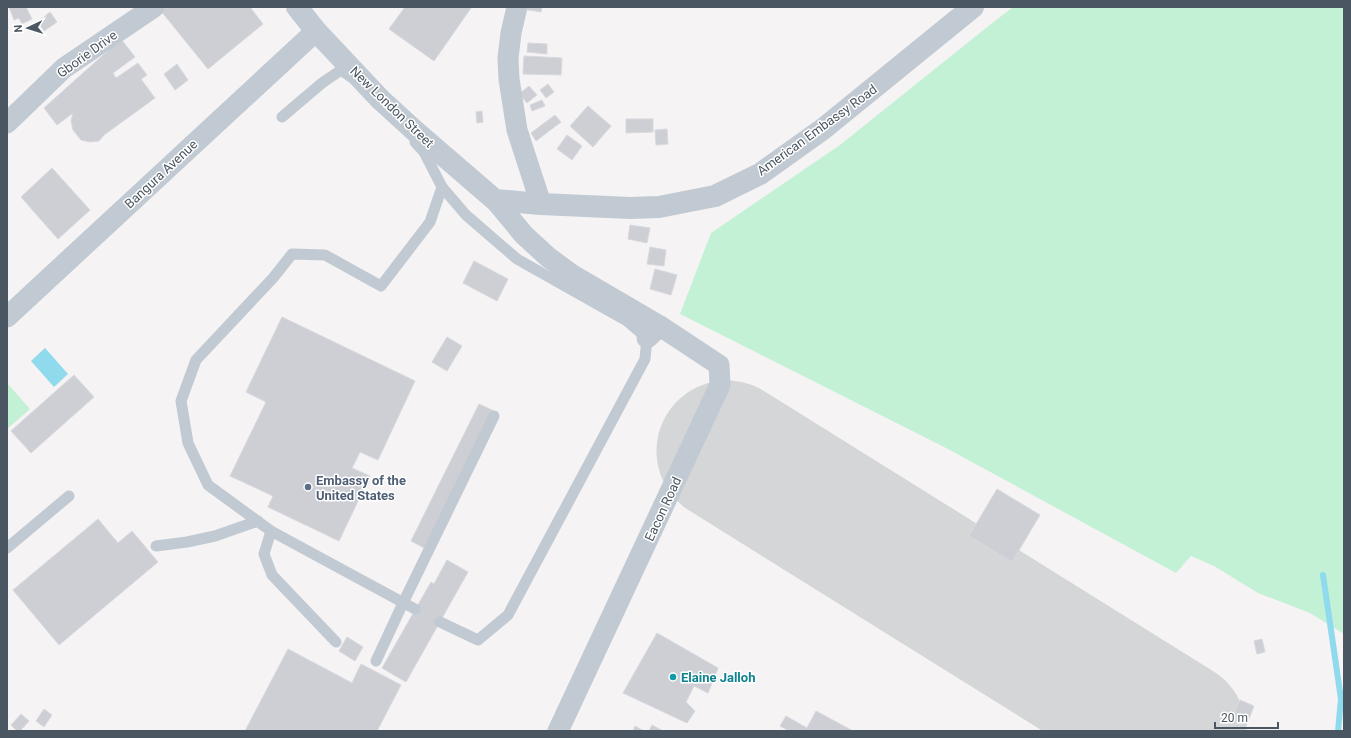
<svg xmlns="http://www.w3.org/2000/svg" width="1351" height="738" font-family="Roboto,sans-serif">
	<rect width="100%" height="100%" fill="#f5f3f3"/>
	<g fill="#c3f1d5">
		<polygon points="1013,7 1344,7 1344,634 1310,613 1258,593 1214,566 1191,556 1176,573 948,449 680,314 711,233 840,145 986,28"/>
		<polygon points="7,383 30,409 7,429"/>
	</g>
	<polygon fill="#90daee" points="45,348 68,374 54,387 31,361"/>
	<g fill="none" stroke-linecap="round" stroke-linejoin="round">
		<polyline stroke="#90daee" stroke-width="6" points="1323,575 1341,699 1338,731"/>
		<polyline stroke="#d5d6d8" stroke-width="141" points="727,451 1176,731"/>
	</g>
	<g fill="#cdcfd5" stroke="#d7d9de">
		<polygon points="9,7 26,7 32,19 22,24 19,18 14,20"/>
		<polygon points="167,7 250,7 263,24 208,69 161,11"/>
		<polygon points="405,7 470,7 471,8 434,61 389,29"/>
		<polygon points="524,7 542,7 541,12 523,9"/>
		<polygon points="50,12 57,22 44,31 38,22"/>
		<polygon points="121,39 135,57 113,73 116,78 138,63 147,75 141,79 155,98 104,135 99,141 90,142 81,140 73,130 71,121 73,113 57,125 44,108"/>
		<polygon points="528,43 547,44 547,54 527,52"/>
		<polygon points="524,56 562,58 561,75 523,74"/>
		<polygon points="177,64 188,80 175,90 164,74"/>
		<polygon points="548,84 554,92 546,98 540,90"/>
		<polygon points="529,86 537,95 527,103 519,94"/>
		<polygon points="542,100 545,106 532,111 530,105"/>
		<polygon points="588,106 611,126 593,147 570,126"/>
		<polygon points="482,111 483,122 477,123 476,112"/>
		<polygon points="555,115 561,122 536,141 531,133"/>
		<polygon points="626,119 653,119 653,132 626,133"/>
		<polygon points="667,129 668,144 656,145 655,130"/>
		<polygon points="567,135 582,146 572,160 557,149"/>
		<polygon points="52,168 90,210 58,239 21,197"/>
		<polygon points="630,225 650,228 647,243 628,239"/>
		<polygon points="650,247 666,250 664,266 647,264"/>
		<polygon points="474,261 508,279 497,301 463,283"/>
		<polygon points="655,269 677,275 671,295 650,289"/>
		<polygon points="282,317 415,381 378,460 360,452 352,468 370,476 339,541 268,507 273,496 230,476 266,402 246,392"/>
		<polygon points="447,337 462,346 447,371 432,362"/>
		<polygon points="74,375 94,397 31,453 11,431"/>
		<polygon points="479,404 494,411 426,549 411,541"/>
		<polygon points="997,489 1040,515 1012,562 969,536"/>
		<polygon points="98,519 118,543 132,531 158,562 59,645 13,590"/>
		<polygon points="447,560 468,572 406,682 382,668 431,582 434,584"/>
		<polygon points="657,633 718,668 708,693 694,686 686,702 695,711 687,723 623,693"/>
		<polygon points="347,637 363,647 355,661 339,651"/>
		<polygon points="1262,639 1265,652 1257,654 1254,641"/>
		<polygon points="288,649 352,683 361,664 401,685 377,731 245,731"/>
		<polygon points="1240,700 1254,706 1246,726 1232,719"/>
		<polygon points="44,709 52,715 44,727 36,721"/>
		<polygon points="816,711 853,731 789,731 780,726 786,716 807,728"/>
		<polygon points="21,714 29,721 20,731 17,731 11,725"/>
		<polygon points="652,725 663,731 649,731"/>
		<polygon points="635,726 644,731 633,731"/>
	</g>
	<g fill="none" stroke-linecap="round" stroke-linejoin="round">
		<g stroke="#c1cad2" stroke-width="11">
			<polyline points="282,117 322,83 341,70 351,77"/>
			<polyline points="415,142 424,152 442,187 466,215 517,259 627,321 647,338 645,359 508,615 478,640 440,622"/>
			<polyline points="271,531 264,554 272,575 336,642"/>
			<polyline points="156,546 187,542 215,536 258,521"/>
			<polyline points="7,548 69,496"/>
			<polyline points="415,609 271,531 208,485 188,443 181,401 196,360 273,278 292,254 325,255 381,286 430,222 442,187"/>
			<polyline points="376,661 403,603 494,416"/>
		</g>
		<g stroke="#c1cad2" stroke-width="21">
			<polyline points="517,7 511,33 508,58 509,79 517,130 541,204"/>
			<polyline points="7,123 64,68 154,7"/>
			<polyline points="495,200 524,235 548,257 571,274 660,326 719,365 720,385 558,731"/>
			<polyline points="7,317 316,31"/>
			<polyline points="647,338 660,326"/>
		</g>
		<polyline stroke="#c1cad2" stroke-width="22" points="297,7 316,31 380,99 415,131 495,200 541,204 630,208 659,207 715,196 760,174 823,129 973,7"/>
	</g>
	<circle fill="#5c6f8a" stroke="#fff" stroke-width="1.5" cx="308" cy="487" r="4"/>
	<circle fill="#0f9aa8" stroke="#fff" stroke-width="1.5" cx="673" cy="677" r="4"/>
	<g text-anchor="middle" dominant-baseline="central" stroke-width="3" stroke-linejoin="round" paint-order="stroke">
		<g font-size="13" fill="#4a5661" stroke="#fff">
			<text transform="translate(87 54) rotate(-36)">Gborie Drive</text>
			<text transform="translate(392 107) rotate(44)">New London Street</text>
			<text transform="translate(817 130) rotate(-36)">American Embassy Road</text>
			<text transform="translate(161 174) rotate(-43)">Bangura Avenue</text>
			<text transform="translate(663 509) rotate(-65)">Eacon Road</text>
		</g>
		<g font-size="13" font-weight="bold" fill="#4e5e75" stroke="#fff" text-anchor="start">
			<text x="316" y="480">Embassy of the<tspan x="316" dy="15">United States</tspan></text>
		</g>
		<g font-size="13" font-weight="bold" fill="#0d838f" stroke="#fff" text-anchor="start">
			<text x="681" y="677">Elaine Jalloh</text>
		</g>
	</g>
	<rect width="1351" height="738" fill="none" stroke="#4a5661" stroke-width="16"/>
	<g transform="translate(28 28) rotate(266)" stroke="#ffffff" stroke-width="3" paint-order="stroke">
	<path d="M0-3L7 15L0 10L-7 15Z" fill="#4a5661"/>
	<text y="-6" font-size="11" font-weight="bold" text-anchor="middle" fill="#4a5661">N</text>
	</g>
	<path d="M1215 722v6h63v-6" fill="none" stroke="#4a5661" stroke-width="2"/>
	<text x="1221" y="722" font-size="12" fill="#4a5661" stroke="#ffffff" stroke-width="3" paint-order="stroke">20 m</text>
</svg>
